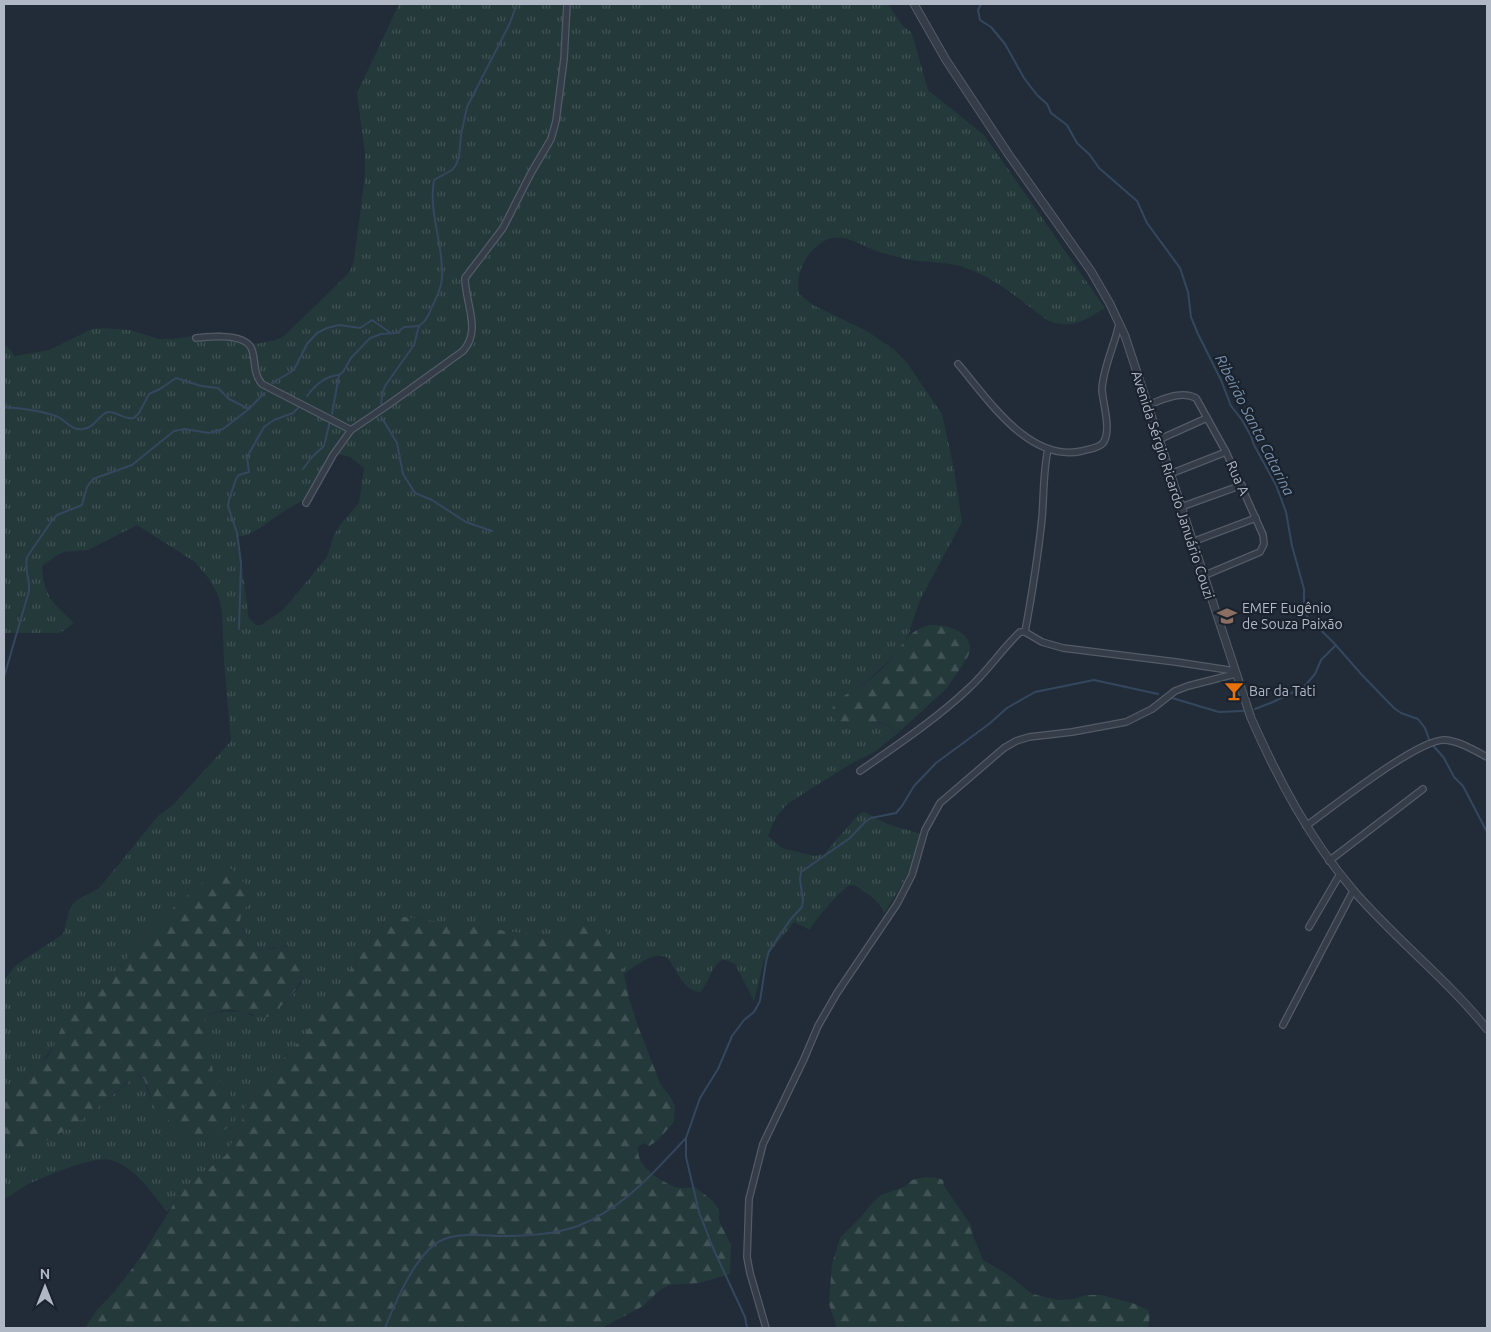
<svg xmlns="http://www.w3.org/2000/svg" width="1491" height="1332" font-family="Ubuntu,sans-serif">
	<defs>
		<pattern id="grass-tufts" width="24" height="20" patternUnits="userSpaceOnUse" patternTransform="scale(1.25)"><rect width="24" height="20" fill="#24393a"/><path d="M3 7l-1-3M5 7V3M7 7l1-3M15 17l-1-3M17 17v-4M19 17l1-3" fill="none" stroke="#415455"/></pattern>
		<pattern id="forest-firs" width="22" height="20" patternUnits="userSpaceOnUse" patternTransform="scale(1.25)"><rect width="22" height="20" fill="#24393a"/><path d="M5 1l3.5 6h-7zM16 11l3.5 6h-7z" fill="#415455"/></pattern>
	</defs>
	<rect width="100%" height="100%" fill="#212c38"/>
	<path fill="url(#grass-tufts)" fill-rule="evenodd" d="M399,4h58l5,2 4,-2h422l14,21 10,8 16,57 56,45 121,173c-19,11 -30,21 -53,14 -9,-3 -17,-12 -25,-17 -16,-13 -33,-25 -51,-33 -26,-12 -45,-8 -71,-13 -12,-3 -25,-6 -36,-11 -25,-11 -37,-18 -58,4 -11,13 -14,25 -12,42l14,11 54,26 29,20 11,12 35,51 12,55 8,53 -43,80 -11,34 -7,11 -10,12 -25,23 -30,21v18c21,4 45,-5 62,12l-22,18 -27,14 -62,39 -12,15 -7,17 14,12 32,8 10,-2 35,-40 5,-2 26,13 32,9 -11,35 -27,45c-2,-12 -18,-21 -28,-28 -3,-1 -5,-1 -8,0 -7,4 -36,37 -38,44l-16,-8 -30,38 -10,41 -19,-37c-4,-1 -9,-5 -13,-4 -10,4 -14,26 -22,32 -17,-2 -23,-21 -32,-34 -14,-8 -32,8 -44,16l-6,-20 -49,-19 -4,4 -176,-24 -87,123 -25,28 -27,24 -8,31 -16,34 -38,30 -21,27c-14,-18 -33,-46 -56,-52 -16,-5 -68,17 -84,25 -8,4 -15,10 -23,14v-67l6,18 33,-8 24,-13 25,-17 44,-36c11,1 9,10 13,18 7,13 23,28 34,39l2,4 42,-9c3,-5 4,-9 5,-15 4,-22 -11,-24 -18,-40 -6,-14 -7,-31 -10,-46v-7l2,-4 12,-4 25,-1 9,5h17l26,-23 6,-10 -5,-34 -10,-3 -14,2 -7,3 -3,-1 -7,-4 -8,-11 -6,-9 -1,-9v-4l8,-8 2,-6v-10l-8,-7 -38,1 -31,25 -16,18 -20,16 -17,29 -31,22 -24,26 -11,27 -13,17 -24,22 -13,5v-110l12,-15 47,-31c4,-9 3,-19 8,-27 6,-11 20,-12 29,-20l59,-72 13,-9 59,-65 -7,-79 -2,-51 -4,-16 -9,-16 -14,-17 -58,-37 -49,25 -24,2 -5,2 -17,12c2,32 11,36 32,57l-14,10h-56v-290l11,13 34,-6 43,-21 10,-1 28,2 29,9h13l49,-7 35,12 20,-4 8,-4 62,-60 5,-7 3,-9 11,-84v-22l-8,-61zM333,453l17,4 14,11 -5,35 -19,22 -6,10 -7,22 -44,53 -22,15h-5l-7,-7 -1,-5 -10,-76 9,-2 13,-7 21,-15 26,-15z"/>
	<g fill="url(#forest-firs)">
		<path d="M930,625c20,-1 51,10 36,35l-20,29 -48,44c-21,-22 -47,0 -66,-15 0,-3 -1,-7 1,-11 6,-11 22,-17 31,-23 11,-8 21,-18 29,-27 12,-15 16,-27 37,-32z"/>
		<path d="M228,867l4,2c3,4 16,17 18,21 7,19 -25,21 0,49 4,4 6,8 11,11 8,3 21,-9 38,0 10,24 0,39 -17,55 -4,4 -9,10 -15,12 -10,2 -17,-4 -26,-6 -9,-2 -27,0 -34,5 -4,3 -3,7 -3,11l9,44 17,23 2,5 1,10 -3,15 -3,4 -11,8 -13,5 -11,1 -5,-3 -9,-11 -22,-18 -12,-31 -4,-3h-3c-17,10 -30,25 -46,37 -23,17 -49,29 -73,45l-5,-2 -9,-24v-42l13,-5 31,-29 6,-10 11,-27 24,-26 31,-22 10,-19 7,-10 20,-16 16,-18 41,-35 9,-5z"/>
		<path d="M389,915l176,24c6,-5 7,-12 13,-17h19l6,5 10,14 10,27 6,30 10,31 22,56 9,11 5,11 -1,15 -17,19 -8,5 -5,-3 -5,3c-6,19 22,36 37,41 6,2 13,0 19,0l18,14 6,9v10l12,25 -1,29 -31,9 -29,2 -9,4 -18,17 -41,22h-517l12,-18 18,-19 26,-34 35,-57 12,-15 38,-30 16,-34 8,-31 27,-24 25,-28z"/>
		<polygon points="926,1177 938,1178 943,1180 944,1186 971,1225 972,1233 983,1260 1007,1274 1032,1294 1058,1300 1074,1299 1086,1295 1102,1295 1135,1304 1148,1310 1150,1314 1148,1328 837,1328 829,1304 830,1290 832,1264 840,1238 862,1216 870,1205 881,1195 904,1187 912,1180"/>
	</g>
	<g fill="none" stroke-linecap="round" stroke-linejoin="round">
		<g stroke="#35475f" stroke-width="2">
			<polyline points="981,4 978,10 980,20 991,27 1005,44 1024,78 1037,95 1047,104 1051,113 1067,125 1077,143 1090,155 1099,168 1137,201 1147,223 1180,268 1188,292 1191,317 1198,334 1221,380 1231,406 1242,420 1251,436 1254,445 1276,485 1286,512 1292,546 1304,589 1304,609 1308,618 1333,642 1362,675 1394,708 1401,713 1418,719 1425,728 1430,742 1444,758 1454,777 1463,786 1487,832"/>
			<polyline points="272,383 291,372 296,366 307,344 317,333 327,328 339,325 360,328 372,320 391,333"/>
			<path d="M307,396c8,-11 18,-20 32,-21"/>
			<path d="M4,407c16,1 33,3 49,8 12,3 17,16 30,14 12,-1 15,-14 25,-17 9,-1 15,8 26,6l5,-5 10,-19 11,-5 16,-11 25,8 17,2 11,11 20,10"/>
			<path d="M381,408l1,-13 3,-9 29,-41 5,-19c7,-4 10,-12 13,-19 4,-9 10,-19 10,-30 2,-32 -14,-64 -8,-97l18,-10 4,-5 3,-9 2,-21 6,-28 42,-82 8,-21"/>
			<polyline points="332,414 339,375 343,372 351,358 370,338 381,334 397,333 404,327 419,326"/>
			<polyline points="382,418 397,443 403,474 415,493 432,500 466,522 492,531"/>
			<polyline points="303,469 312,457 324,446 330,421"/>
			<polyline points="239,629 241,563 237,533 228,506 229,500 236,479 239,475 249,472 247,457 264,427 274,420 293,413 300,406"/>
			<path d="M4,677l25,-86c1,-12 -5,-23 -2,-34l26,-38 4,-4 25,-10 5,-18 6,-8 39,-14 42,-34 11,-2 24,4 14,-4 26,-20 15,-16"/>
			<polyline points="1172,698 1219,712 1243,711"/>
			<polyline points="1255,709 1273,702 1304,687 1315,674 1321,660 1336,645"/>
			<path d="M385,1328c10,-25 31,-76 57,-88 14,-7 41,-5 57,-4 26,0 53,-1 79,-10 46,-18 75,-53 108,-88"/>
			<polyline points="747,1328 745,1317 713,1248 699,1212 686,1157 686,1138 700,1098 718,1069 732,1036 744,1020 754,1012 760,1001 766,962 769,951 790,920 802,907 803,900 800,880 801,872 850,838 865,822 871,818 896,813 902,806 914,786 936,763 989,724 1007,708 1035,692 1094,680 1158,694"/>
		</g>
		<defs>
			<g id="minor">
				<path d="M196,338c14,-2 51,-5 56,12 4,12 1,24 10,34l89,46"/>
				<path d="M958,364c30,35 71,99 124,87 7,-2 17,-3 21,-8 9,-12 0,-39 -1,-53 0,-19 13,-46 17,-66"/>
				<path d="M1147,405c16,-5 33,-15 49,-7l30,54 37,83 1,9 -4,8 -57,24"/>
				<polyline points="1158,440 1207,418"/>
				<polyline points="1170,474 1226,452"/>
				<path d="M306,503l27,-48 18,-25 37,-25 75,-54c19,-21 2,-48 2,-73l38,-50 28,-55 20,-34 5,-18 8,-62 3,-55"/>
				<polyline points="1181,507 1242,485"/>
				<polyline points="1192,542 1256,518"/>
				<path d="M1025,632c7,-38 13,-76 17,-114 2,-23 1,-46 6,-69"/>
				<path d="M860,771c37,-26 75,-51 108,-82 19,-17 33,-39 52,-57h5l17,10 21,6 113,14 59,9"/>
				<path d="M1306,826c24,-17 113,-88 139,-86 14,1 29,10 42,17"/>
				<polyline points="1329,861 1423,789"/>
				<polyline points="1309,927 1340,874"/>
				<polyline points="1283,1025 1353,891"/>
				<polyline points="766,1328 750,1273 747,1257 749,1199 763,1144 804,1059 818,1026 837,993 897,904 912,875 925,830 940,803 1004,748 1016,741 1029,737 1072,732 1126,722 1152,709 1175,691 1188,686 1235,674"/>
			</g>
			<path id="tertiary" d="M914,4l32,56 63,95 82,116 19,33 15,32 126,382c27,61 58,120 102,172 42,49 94,89 134,139"/>
		</defs>
		<use href="#minor" stroke="#535b66" stroke-width="8"/>
		<use href="#tertiary" stroke="#535b66" stroke-width="9"/>
		<use href="#minor" stroke="#353d49" stroke-width="5.5"/>
		<use href="#tertiary" stroke="#353d49" stroke-width="7"/>
	</g>
	<defs>
		<symbol id="school-bare" viewBox="-9 -9 18 18"><path d="M0-5L7-2L0 1L-7-2ZM-4 1L0 2.5L4 1V4Q0 6-4 4Z" fill="#8d6e63" stroke="#1a232d" stroke-width="2.5" paint-order="stroke"/></symbol>
		<symbol id="bar-bare" viewBox="-9 -9 18 18"><path d="M-6-5H6L.8 .8V4.5H3.5V6h-7V4.5H-.8V.8Z" fill="#e8710a" stroke="#1a232d" stroke-width="2.5" paint-order="stroke"/></symbol>
	</defs>
	<g fill-rule="evenodd">
		<use href="#school-bare" x="1213" y="602" width="28" height="28"/>
		<use href="#bar-bare" x="1220" y="677" width="28" height="28"/>
	</g>
	<g text-anchor="middle" dominant-baseline="central" stroke-width="4.5" stroke-linejoin="round" paint-order="stroke">
		<g font-size="14" fill="#b0b8c5" stroke="#1a232d">
			<text transform="translate(1238 478) rotate(66)">Rua A</text>
			<text transform="translate(1173 485) rotate(72)">Avenida Sérgio Ricardo Januário Couzi</text>
		</g>
		<g font-size="14" fill="#b0b8c5" stroke="#1a232d" text-anchor="start">
			<text x="1242" y="608">EMEF Eugênio<tspan x="1242" dy="16">de Souza Paixão</tspan></text>
			<text x="1249" y="691">Bar da Tati</text>
		</g>
		<g font-size="15" font-style="italic" fill="#788fac" stroke="#1a232d">
			<text transform="translate(1255 425) rotate(63)">Ribeirão Santa Catarina</text>
		</g>
	</g>
	<rect width="1491" height="1332" fill="none" stroke="#b0b8c5" stroke-width="10"/>
	<g transform="translate(45 1287)" stroke="#1a232d" stroke-width="4" paint-order="stroke">
	<path d="M0-4L9 19L0 12L-9 19Z" fill="#b0b8c5"/>
	<text y="-8" font-size="14" font-weight="bold" text-anchor="middle" fill="#b0b8c5">N</text>
	</g>
</svg>
